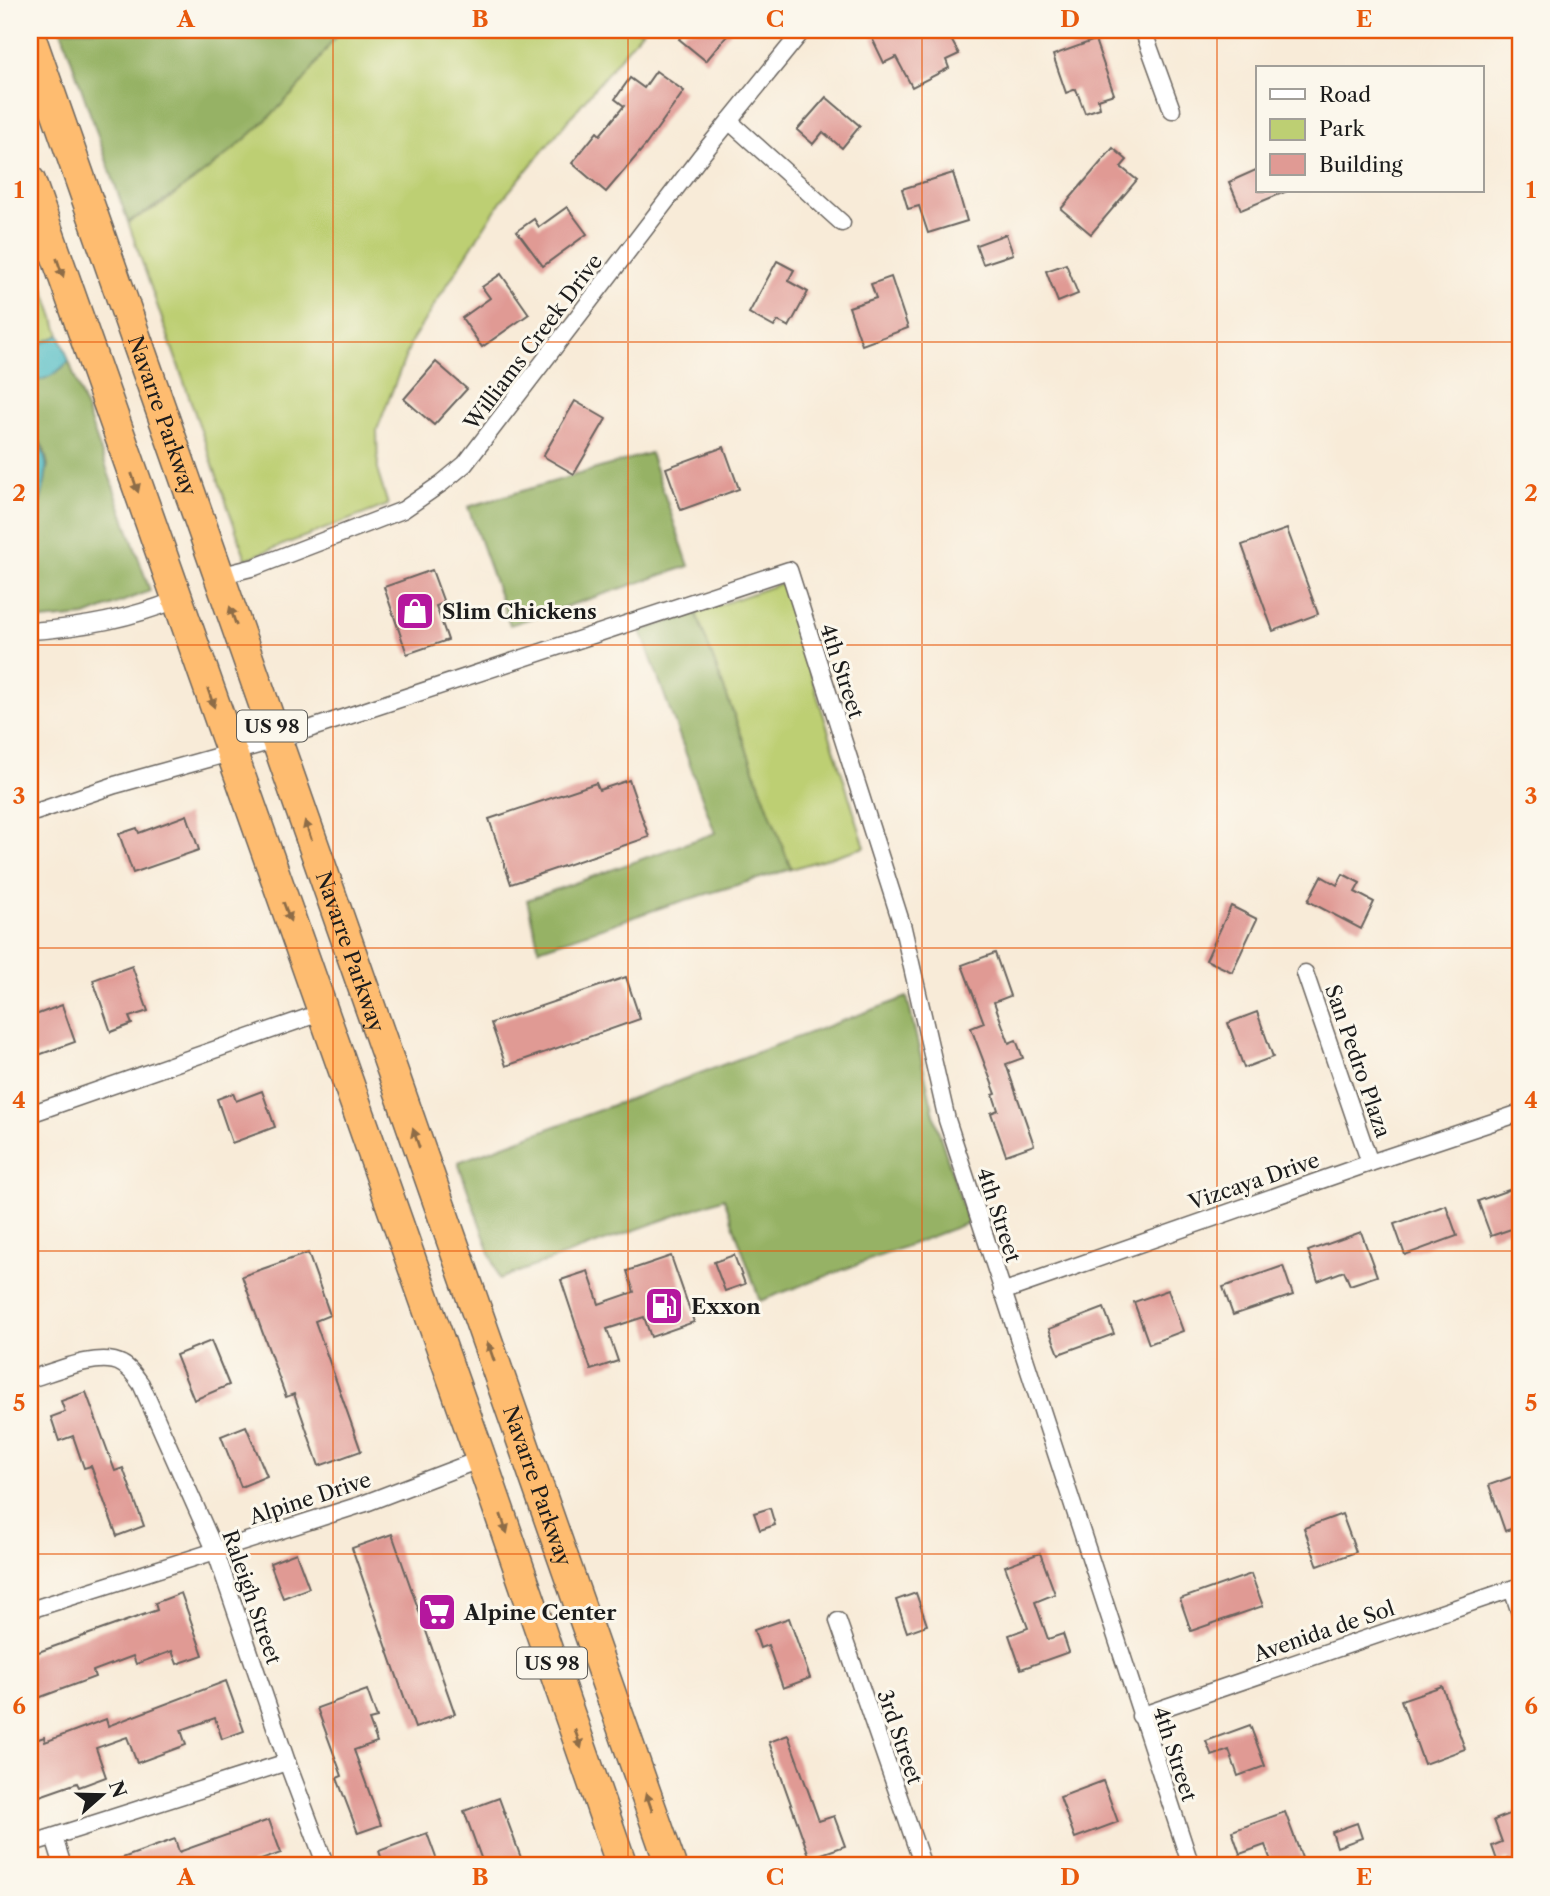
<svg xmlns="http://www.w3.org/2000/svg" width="1550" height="1896" font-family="'Libre Caslon Text',serif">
	<rect width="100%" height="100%" fill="#fbf7ec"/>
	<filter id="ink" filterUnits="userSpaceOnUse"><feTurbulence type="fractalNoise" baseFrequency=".0143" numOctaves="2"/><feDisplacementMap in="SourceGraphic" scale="14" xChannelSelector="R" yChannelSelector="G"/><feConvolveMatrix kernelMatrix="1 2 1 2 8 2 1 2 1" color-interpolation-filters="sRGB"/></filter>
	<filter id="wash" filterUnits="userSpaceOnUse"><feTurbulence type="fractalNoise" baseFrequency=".00686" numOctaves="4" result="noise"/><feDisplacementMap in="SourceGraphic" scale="28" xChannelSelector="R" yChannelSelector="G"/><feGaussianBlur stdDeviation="1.57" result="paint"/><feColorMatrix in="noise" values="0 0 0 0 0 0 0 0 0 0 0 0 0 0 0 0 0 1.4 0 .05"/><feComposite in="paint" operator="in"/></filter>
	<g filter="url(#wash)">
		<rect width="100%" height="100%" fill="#f8ebd8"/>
		<g fill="#bdcf73" stroke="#6c7648" stroke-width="2">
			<polygon points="340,30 643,30 501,201 412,340 377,430 378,473 388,505 246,559 128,222 163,204 297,89"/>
			<polygon points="30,248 60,335 30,348"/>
			<polygon points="782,583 865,847 791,869 696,613"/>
		</g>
		<g fill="#96b265" stroke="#596740" stroke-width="2">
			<path d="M61,30h279c-15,20 -28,42 -44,60 -47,50 -108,100 -168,132z"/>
			<path d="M69,361l81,230 -65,25 -55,5v-107l8,-3 10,-46 -4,-16 -14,-24v-43c17,-2 28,-9 39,-21z"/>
			<polygon points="650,453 689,566 510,625 468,507"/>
			<polygon points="696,613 791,869 666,906 539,949 527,900 715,833 641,631"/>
			<polygon points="907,997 936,1123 968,1223 760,1301 724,1198 499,1279 458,1162"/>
		</g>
		<g fill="#4dbbc4" stroke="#346c70" stroke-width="2">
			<path d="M60,335l9,26c-11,12 -22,19 -39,21v-34z"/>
			<path d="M30,425c22,39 19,43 8,86l-8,3z"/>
		</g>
		<g id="blocks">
			<g fill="#e09a94">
				<polygon points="686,30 732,30 706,61 679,39"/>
				<polygon points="888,30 946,30 959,54 946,60 949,68 912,87 896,57 884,63 872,38"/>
				<polygon points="1095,40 1114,94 1098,99 1100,108 1085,113 1076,89 1066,93 1053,55"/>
				<polygon points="656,71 684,91 645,146 606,192 572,163 597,132 600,135 624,106 615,99 630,78 644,88"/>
				<polygon points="826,97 860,126 842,148 823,132 813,144 797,130"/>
				<polygon points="1113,148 1127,160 1121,167 1137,180 1091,234 1061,209"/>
				<polygon points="1258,169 1258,191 1287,191 1241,210 1229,182"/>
				<polygon points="953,173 967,221 928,233 919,206 908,209 902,189"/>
				<polygon points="567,207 587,234 543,266 517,231 534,219 539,227"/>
				<polygon points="1006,234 1013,254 983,264 976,245"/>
				<polygon points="777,261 794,270 788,281 808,292 789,327 778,321 774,327 749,313"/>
				<polygon points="1066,264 1078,294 1058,302 1046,271"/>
				<polygon points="501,274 529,314 482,347 462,318 490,298 482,287"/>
				<polygon points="891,277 908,328 862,345 849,307 876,298 871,284"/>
				<polygon points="436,362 467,389 434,425 404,399"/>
				<polygon points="575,401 606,419 574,474 543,456"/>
				<polygon points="724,447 739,489 681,510 666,468"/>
				<polygon points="1287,529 1318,614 1273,631 1242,545"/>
				<polygon points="432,570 444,603 436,606 448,640 407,654 384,587"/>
				<polygon points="629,780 649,837 511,884 489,819 596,783 599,790"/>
				<polygon points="187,815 199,850 133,873 119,834 137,828 139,833"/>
				<polygon points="1343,874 1360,883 1355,892 1374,902 1361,929 1308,901 1321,876 1337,885"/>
				<polygon points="1231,906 1257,919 1232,972 1206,960"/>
				<polygon points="995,953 1010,996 994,1002 1009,1043 1016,1040 1023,1058 1006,1064 1034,1145 1006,1155 991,1113 998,1110 993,1095 996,1094 971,1028 984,1023 962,965"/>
				<polygon points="132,966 148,1011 129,1017 132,1024 111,1032 93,980"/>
				<polygon points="626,977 640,1019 506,1066 491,1023"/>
				<polygon points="62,1005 75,1042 30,1058 30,1017"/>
				<polygon points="1257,1012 1273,1057 1244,1068 1228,1023"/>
				<polygon points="262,1091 275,1127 232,1143 217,1099 233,1093 236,1101"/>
				<polygon points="1520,1186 1520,1226 1491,1236 1478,1201"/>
				<polygon points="1446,1205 1457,1236 1405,1255 1394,1224"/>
				<polygon points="1361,1232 1377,1276 1350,1285 1344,1271 1318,1281 1308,1251"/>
				<polygon points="308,1253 330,1315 315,1321 361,1451 319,1466 294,1394 286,1397 242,1276"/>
				<polygon points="734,1255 745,1284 725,1291 714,1262"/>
				<polygon points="671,1256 694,1322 651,1337 644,1317 607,1329 618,1361 591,1370 561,1280 588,1271 599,1304 634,1292 627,1271"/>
				<polygon points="1283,1266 1293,1295 1233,1315 1223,1287"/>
				<polygon points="1168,1290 1183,1331 1149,1344 1134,1302"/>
				<polygon points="1104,1308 1114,1334 1059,1354 1049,1329"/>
				<polygon points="211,1341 229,1385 194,1400 176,1355"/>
				<polygon points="86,1392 115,1471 123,1468 144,1526 117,1536 91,1466 84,1468 73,1436 59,1441 51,1417 65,1412 61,1401"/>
				<polygon points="246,1426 267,1476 241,1487 221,1436"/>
				<polygon points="1520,1474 1520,1526 1505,1531 1489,1485"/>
				<polygon points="770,1508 775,1525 760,1530 754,1513"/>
				<polygon points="1342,1514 1356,1552 1318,1566 1304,1528"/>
				<polygon points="392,1534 455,1714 415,1728 352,1548"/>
				<polygon points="296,1553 309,1588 283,1598 270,1563"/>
				<polygon points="1040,1553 1055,1594 1035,1602 1048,1639 1063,1634 1069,1652 1021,1669 1009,1635 1028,1628 1005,1566"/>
				<polygon points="1251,1574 1263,1606 1191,1631 1180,1599"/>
				<polygon points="181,1593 203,1655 177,1664 172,1651 136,1664 133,1656 93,1671 95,1677 30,1701 30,1655 157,1610 155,1603"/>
				<polygon points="916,1593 927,1625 907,1632 896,1600"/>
				<polygon points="789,1618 810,1678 783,1688 768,1645 760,1648 754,1630"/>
				<polygon points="226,1681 244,1731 222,1739 215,1718 181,1730 186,1745 137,1763 127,1737 96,1748 106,1777 79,1787 77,1783 40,1796 35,1783 30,1785 30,1742 44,1737 45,1742 106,1719 108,1726"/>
				<polygon points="1442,1686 1465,1749 1424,1764 1401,1700"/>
				<polygon points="367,1690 377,1718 369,1720 377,1742 354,1750 381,1825 358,1833 337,1778 342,1776 317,1708"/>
				<polygon points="1250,1725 1265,1766 1238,1776 1229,1750 1212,1756 1206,1741"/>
				<polygon points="788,1735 819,1821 834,1816 845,1846 810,1858 769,1742"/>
				<polygon points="1103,1781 1118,1822 1075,1838 1060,1797"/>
				<polygon points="499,1798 524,1866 484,1866 464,1811"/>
				<polygon points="1520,1810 1520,1866 1511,1866 1508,1859 1498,1863 1492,1846 1502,1842 1494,1820"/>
				<polygon points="1285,1812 1302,1858 1279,1866 1273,1866 1265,1845 1240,1854 1232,1831"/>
				<polygon points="269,1820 281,1853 244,1866 106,1866 106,1864 175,1839 179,1852"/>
				<polygon points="1357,1823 1362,1838 1337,1847 1332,1832"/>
				<polygon points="427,1833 439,1866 384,1866 379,1851"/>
			</g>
		</g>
	</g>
	<g filter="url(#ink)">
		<use href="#blocks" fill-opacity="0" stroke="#69645e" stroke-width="2"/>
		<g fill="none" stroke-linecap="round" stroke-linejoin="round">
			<defs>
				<g id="street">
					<polyline points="1143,30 1172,110"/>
					<polyline points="729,121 842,223"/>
					<polyline points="219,576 255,567 403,510 442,483 465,464 700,157 803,30"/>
					<path d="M30,631c51,-3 99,-12 146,-31"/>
					<polyline points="30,814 115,785 276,740 789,570 903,928 947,1120 1191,1866"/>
					<polyline points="1305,973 1370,1163"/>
					<polyline points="30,1114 323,1012"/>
					<polyline points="1002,1292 1370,1163 1520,1113"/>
					<path d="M30,1379c23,-7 70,-28 92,-15 8,4 14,13 19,20l74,166 72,212 39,104"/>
					<polyline points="1512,1589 1520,1613"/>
					<polyline points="30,1610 363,1504 481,1459"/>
					<polyline points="838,1621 923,1866"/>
					<polyline points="1140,1716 1520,1586"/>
					<polyline points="54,1837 63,1866"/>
					<polyline points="30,1844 287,1762"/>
				</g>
				<g id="highway">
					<path id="s1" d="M30,36l641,1830"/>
					<polyline points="30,181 481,1459 622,1866"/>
				</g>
			</defs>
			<use href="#street" stroke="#69645e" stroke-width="19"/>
			<use href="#highway" stroke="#69645e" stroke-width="33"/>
			<use href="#street" stroke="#fff" stroke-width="16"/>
			<use href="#highway" stroke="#febc70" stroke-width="30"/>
		</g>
		<defs><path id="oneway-solid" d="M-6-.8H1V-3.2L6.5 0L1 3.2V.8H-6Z" transform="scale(1.75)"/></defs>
		<g fill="#8d6c46">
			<use href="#oneway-solid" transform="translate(60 268) rotate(71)"/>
			<use href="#oneway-solid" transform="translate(135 483) rotate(71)"/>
			<use href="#oneway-solid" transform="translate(233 616) rotate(-109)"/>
			<use href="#oneway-solid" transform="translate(211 698) rotate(71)"/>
			<use href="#oneway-solid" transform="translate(308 830) rotate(-109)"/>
			<use href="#oneway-solid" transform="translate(287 912) rotate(70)"/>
			<use href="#oneway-solid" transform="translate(416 1138) rotate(-109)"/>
			<use href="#oneway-solid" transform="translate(491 1352) rotate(-109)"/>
			<use href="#oneway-solid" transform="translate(504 1524) rotate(71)"/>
			<use href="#oneway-solid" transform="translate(578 1739) rotate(71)"/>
			<use href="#oneway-solid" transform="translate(649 1802) rotate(-109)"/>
		</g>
	</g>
	<path fill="none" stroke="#e8590c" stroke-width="2" stroke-opacity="0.55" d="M333,30v1836M628,30v1836M922,30v1836M1217,30v1836M30,342h1490M30,645h1490M30,948h1490M30,1251h1490M30,1554h1490"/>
	<defs>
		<symbol id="shop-square" viewBox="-11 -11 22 22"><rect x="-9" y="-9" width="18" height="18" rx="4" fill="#b5179e" stroke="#fbf7ec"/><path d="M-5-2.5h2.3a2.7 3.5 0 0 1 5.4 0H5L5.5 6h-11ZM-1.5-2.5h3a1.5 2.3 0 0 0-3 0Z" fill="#fff"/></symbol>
		<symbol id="fuel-square" viewBox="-11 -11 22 22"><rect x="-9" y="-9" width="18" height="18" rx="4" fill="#b5179e" stroke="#fbf7ec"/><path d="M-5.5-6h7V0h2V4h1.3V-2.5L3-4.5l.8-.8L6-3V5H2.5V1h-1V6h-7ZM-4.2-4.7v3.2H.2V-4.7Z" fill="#fff"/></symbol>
		<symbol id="supermarket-square" viewBox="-11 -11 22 22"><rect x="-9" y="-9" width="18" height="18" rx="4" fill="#b5179e" stroke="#fbf7ec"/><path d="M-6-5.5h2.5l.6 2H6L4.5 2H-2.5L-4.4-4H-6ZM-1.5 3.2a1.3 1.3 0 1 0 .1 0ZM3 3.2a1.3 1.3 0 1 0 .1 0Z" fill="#fff"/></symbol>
	</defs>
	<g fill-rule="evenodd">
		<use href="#shop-square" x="393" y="589" width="44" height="44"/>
		<use href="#fuel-square" x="642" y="1284" width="44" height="44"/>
		<use href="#supermarket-square" x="415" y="1590" width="44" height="44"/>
	</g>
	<g text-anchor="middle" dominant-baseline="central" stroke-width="6" stroke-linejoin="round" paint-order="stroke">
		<g fill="#fbf7ec" stroke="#5f5e5a" stroke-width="2">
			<rect x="237" y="710.5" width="70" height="31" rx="5"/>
			<rect x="517" y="1647.5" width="70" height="31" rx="5"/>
		</g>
		<g font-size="19" font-weight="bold" fill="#1c1c1c">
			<text x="272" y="726">US 98</text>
			<text x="552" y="1663">US 98</text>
		</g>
		<g font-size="21" fill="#1c1c1c" stroke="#fbf7ec">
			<text transform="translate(533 342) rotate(-53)">Williams Creek Drive</text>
			<text stroke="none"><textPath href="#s1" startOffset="402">Navarre Parkway</textPath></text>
			<text transform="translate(842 671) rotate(72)">4th Street</text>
			<text stroke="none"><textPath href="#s1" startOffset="970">Navarre Parkway</textPath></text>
			<text transform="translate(1358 1061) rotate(71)">San Pedro Plaza</text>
			<text transform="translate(1254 1181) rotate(-19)">Vizcaya Drive</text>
			<text transform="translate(999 1215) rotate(72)">4th Street</text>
			<text stroke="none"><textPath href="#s1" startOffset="1536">Navarre Parkway</textPath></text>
			<text transform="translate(310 1498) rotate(-18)">Alpine Drive</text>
			<text transform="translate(252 1597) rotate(71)">Raleigh Street</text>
			<text transform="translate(1324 1631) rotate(-19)">Avenida de Sol</text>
			<text transform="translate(900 1737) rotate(71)">3rd Street</text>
			<text transform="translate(1175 1754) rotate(72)">4th Street</text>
		</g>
		<g font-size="21" font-weight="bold" fill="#1c1c1c" stroke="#fbf7ec" text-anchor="start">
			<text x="442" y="611">Slim Chickens</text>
			<text x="691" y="1306">Exxon</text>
			<text x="464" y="1612">Alpine Center</text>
		</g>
	</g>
	<rect width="1550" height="1896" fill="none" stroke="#fbf7ec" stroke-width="77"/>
	<rect x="1256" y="66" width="228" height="126" fill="#fbf7ec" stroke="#a29f99" stroke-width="2"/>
	<rect x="1270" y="89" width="35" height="10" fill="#ffffff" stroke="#a29f99" stroke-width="2"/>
	<text x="1319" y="102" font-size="21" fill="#1c1c1c">Road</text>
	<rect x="1270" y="119" width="35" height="21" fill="#bdcf73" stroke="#a29f99" stroke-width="2"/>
	<text x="1319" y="136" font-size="21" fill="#1c1c1c">Park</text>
	<rect x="1270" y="154" width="35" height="21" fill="#e09a94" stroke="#a29f99" stroke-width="2"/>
	<text x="1319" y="172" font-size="21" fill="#1c1c1c">Building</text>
	<g transform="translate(102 1795) rotate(70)" stroke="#fbf7ec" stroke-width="5" paint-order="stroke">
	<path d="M0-5L12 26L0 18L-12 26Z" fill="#1c1c1c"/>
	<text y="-10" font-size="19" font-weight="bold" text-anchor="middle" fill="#1c1c1c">N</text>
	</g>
	<rect x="38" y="38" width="1474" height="1819" fill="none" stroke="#e8590c" stroke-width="2.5"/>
	<g font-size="23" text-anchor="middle" font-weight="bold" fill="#e8590c">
		<text x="186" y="27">A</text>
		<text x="480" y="27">B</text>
		<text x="775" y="27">C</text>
		<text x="1070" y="27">D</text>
		<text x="1364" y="27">E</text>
		<text x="19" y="198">1</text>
		<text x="1531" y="198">1</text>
		<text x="19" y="501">2</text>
		<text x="1531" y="501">2</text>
		<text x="19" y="804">3</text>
		<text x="1531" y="804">3</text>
		<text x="19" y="1108">4</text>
		<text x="1531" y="1108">4</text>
		<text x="19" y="1411">5</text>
		<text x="1531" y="1411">5</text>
		<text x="19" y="1714">6</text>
		<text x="1531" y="1714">6</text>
		<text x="186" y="1885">A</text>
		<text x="480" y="1885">B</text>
		<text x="775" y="1885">C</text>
		<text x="1070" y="1885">D</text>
		<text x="1364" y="1885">E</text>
	</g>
</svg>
